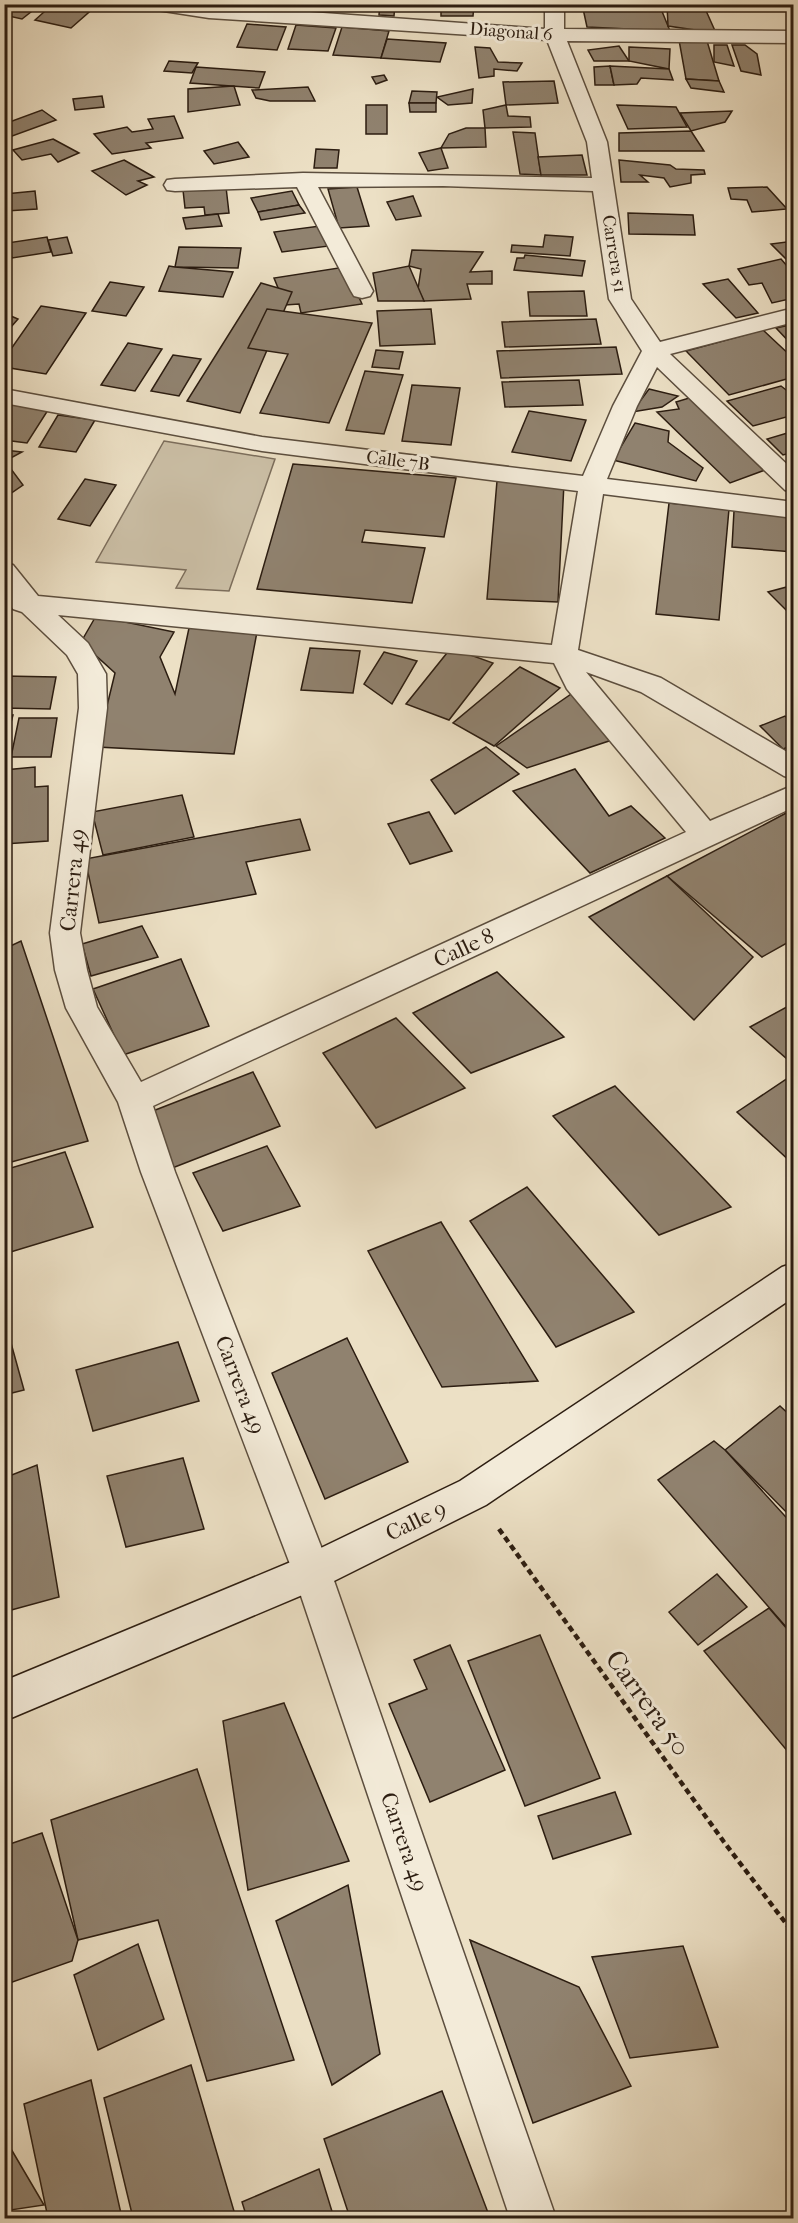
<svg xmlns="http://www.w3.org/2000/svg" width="798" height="2223" font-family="'IM FELL French Canon',serif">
	<rect width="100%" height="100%" fill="#ece0c5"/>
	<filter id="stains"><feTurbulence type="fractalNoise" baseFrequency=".00333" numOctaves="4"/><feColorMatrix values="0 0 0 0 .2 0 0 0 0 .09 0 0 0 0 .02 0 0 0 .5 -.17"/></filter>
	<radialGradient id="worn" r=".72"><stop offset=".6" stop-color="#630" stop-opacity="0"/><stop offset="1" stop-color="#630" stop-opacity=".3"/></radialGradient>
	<polygon fill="#cbbfa6" stroke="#7c6e5c" stroke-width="1.5" points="164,441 275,459 229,591 176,588 186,570 96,562"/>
	<g fill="#90826f" stroke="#2c1d11" stroke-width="1.5">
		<polygon points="4,4 41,4 22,19 4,15"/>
		<polygon points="53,4 90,4 96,6 71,28 35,20"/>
		<polygon points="380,4 395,4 394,16 379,15"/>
		<polygon points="441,4 474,4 473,16 441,16"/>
		<polygon points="582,4 659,4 670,31 587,27"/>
		<polygon points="667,4 703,4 716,33 668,26"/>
		<polygon points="247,24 286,27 277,50 237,47"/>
		<polygon points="296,25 336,28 328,51 288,49"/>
		<polygon points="342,27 389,31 381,58 333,55"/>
		<polygon points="387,39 446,43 440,62 381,58"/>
		<polygon points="679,40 707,41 719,81 686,79"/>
		<polygon points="714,45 727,45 734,66 714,62"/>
		<polygon points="732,45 745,45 757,54 761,75 741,71"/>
		<polygon points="619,46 629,61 594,61 588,50"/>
		<polygon points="475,47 490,48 498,62 522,63 517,71 494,69 494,76 479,78"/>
		<polygon points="629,47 670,49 669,69 629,61"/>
		<polygon points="169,61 198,63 192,73 164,71"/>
		<polygon points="610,66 614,85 595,85 594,67"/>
		<polygon points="610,66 669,69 673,80 641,78 637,84 614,85"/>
		<polygon points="196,67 265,72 259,88 190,83"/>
		<polygon points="384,75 387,80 376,84 372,77"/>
		<polygon points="686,79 719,81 724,92 691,88"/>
		<polygon points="554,81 558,103 506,105 503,82"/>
		<polygon points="234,86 240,105 188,112 188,89"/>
		<polygon points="308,87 315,101 270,101 256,98 252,90"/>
		<polygon points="473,89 472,103 448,105 437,97"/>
		<polygon points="412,91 437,92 436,103 409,103"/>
		<polygon points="102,96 104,107 75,110 73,99"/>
		<polygon points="409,103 436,103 436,112 410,112"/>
		<rect x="366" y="105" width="21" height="29"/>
		<polygon points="506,105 508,116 530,117 531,127 485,128 483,110"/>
		<polygon points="617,105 676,107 687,127 628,129"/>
		<polygon points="42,110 56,120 4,139 4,124"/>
		<polygon points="732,111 725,122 691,131 680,113"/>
		<polygon points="174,116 183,138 146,143 151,148 112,154 94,134 127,127 132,132 153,129 148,119"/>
		<polygon points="466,128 485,128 486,147 441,148 449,134"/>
		<polygon points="691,131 704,151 619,151 619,133"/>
		<polygon points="513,132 535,133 541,175 520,174"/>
		<polygon points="53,139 79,153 58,162 51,154 22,160 13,150"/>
		<polygon points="238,142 249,157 214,164 204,151"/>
		<polygon points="441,148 448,168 428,171 419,153"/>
		<polygon points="316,149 339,150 337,168 314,168"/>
		<polygon points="582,155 587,175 541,175 538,157"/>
		<polygon points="124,160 154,177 138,181 147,185 126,195 92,171"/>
		<polygon points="619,160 670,165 676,169 704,170 705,174 691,175 691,183 670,187 664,178 640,175 648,182 621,182"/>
		<polygon points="226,187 229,213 205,215 204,207 185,208 183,190"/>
		<polygon points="357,187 369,226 339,228 328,189"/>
		<polygon points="767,187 787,209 752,212 747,200 731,199 728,188"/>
		<polygon points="35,191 37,209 6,211 5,194"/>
		<polygon points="292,191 299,205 258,212 251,198"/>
		<polygon points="413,196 421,216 396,220 387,202"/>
		<polygon points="299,205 305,213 261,220 258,212"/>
		<polygon points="628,213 693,215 695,235 629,234"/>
		<polygon points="218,214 222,226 186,229 183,218"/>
		<polygon points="320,226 329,246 282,252 274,232"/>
		<polygon points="545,235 573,237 570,256 511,252 512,245 543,247"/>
		<polygon points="47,237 51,252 12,258 7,243"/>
		<polygon points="67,237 72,253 53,256 48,240"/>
		<polygon points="794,241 794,267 771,244"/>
		<polygon points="179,247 241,248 238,268 175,267"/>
		<polygon points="412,250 483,252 470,272 492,271 492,284 467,284 471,299 424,301 418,289 421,269 409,266"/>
		<polygon points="525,255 585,261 582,276 514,270 517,258 524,258"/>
		<polygon points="781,259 794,274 794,298 772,303 762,283 749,285 738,269"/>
		<polygon points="169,266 175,267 233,272 223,297 159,291"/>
		<polygon points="409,266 424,301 378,301 373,273"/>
		<polygon points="345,267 362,304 301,313 299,304 285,305 274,278"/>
		<polygon points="728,279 758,313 736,318 703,284"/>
		<polygon points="110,282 144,287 126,316 92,311"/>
		<polygon points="261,283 292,292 240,413 187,401"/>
		<polygon points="584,291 587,316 530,316 528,292"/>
		<polygon points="41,306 86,313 46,374 4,367 4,359"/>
		<polygon points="267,309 372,323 329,423 260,413 288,354 248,348"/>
		<polygon points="431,309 435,344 380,346 377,311"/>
		<polygon points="4,313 18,319 4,335"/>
		<polygon points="596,319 601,344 505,347 502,322"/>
		<polygon points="794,324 794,347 776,328"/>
		<polygon points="763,330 794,359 794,377 729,395 686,351"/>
		<polygon points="128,343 162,349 135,391 101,385"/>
		<polygon points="616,347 622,374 501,378 497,351"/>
		<polygon points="376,350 403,352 399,369 372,367"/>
		<polygon points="173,355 201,359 179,396 151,391"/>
		<polygon points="365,371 403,375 384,434 346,430"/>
		<polygon points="579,380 583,405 505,407 502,382"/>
		<polygon points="412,385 460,388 451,445 402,441"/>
		<polygon points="781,386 794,396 794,415 753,426 727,401"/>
		<polygon points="649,389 678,396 662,407 632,412"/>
		<polygon points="689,398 765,470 730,483 657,412 679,409 676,402"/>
		<polygon points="9,404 48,410 27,443 4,440 4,411"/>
		<polygon points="529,411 586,420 571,461 512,452"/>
		<polygon points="58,415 95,420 76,452 39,447"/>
		<polygon points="635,423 669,431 668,442 703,468 696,481 613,460"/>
		<polygon points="794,431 794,452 783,455 767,439"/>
		<polygon points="4,450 22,452 5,461 23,485 4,498"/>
		<polygon points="293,464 456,478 444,537 365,530 362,542 425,548 412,603 257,589"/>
		<polygon points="85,479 116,485 90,526 58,519"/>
		<polygon points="497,481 564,483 558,602 487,599"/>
		<polygon points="669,503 729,509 719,620 656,614"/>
		<polygon points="734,511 794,515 794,552 732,547"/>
		<polygon points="794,585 794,618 768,592"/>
		<polygon points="96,616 174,632 160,657 175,694 189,628 257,632 234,754 97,747 115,673 81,642"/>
		<polygon points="310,648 360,651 353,693 301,690"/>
		<polygon points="451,648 493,663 449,720 406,704"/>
		<polygon points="384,652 417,661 392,704 364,684"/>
		<polygon points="520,667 560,688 494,746 453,723"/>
		<polygon points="4,676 56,677 50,709 4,708"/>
		<polygon points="577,690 615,739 527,768 496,746"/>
		<polygon points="4,715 13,715 4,749"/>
		<polygon points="785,716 794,724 794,745 783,749 760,726"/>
		<polygon points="19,718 57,718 51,757 11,757"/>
		<polygon points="486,747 519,774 455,814 431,780"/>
		<polygon points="35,767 35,787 48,786 48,841 4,844 4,770"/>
		<polygon points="575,769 609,816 631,806 665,838 590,873 513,791"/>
		<polygon points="182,795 194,837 103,855 92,812"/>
		<polygon points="790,811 794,814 794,939 762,957 667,876"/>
		<polygon points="429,812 452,851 410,864 388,824"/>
		<polygon points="300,819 310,850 246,862 256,894 99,923 85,859"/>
		<polygon points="667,876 753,957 694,1020 589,917"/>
		<polygon points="142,926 158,957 91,976 82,944"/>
		<polygon points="21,941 88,1141 4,1164 4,949"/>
		<polygon points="181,959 209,1026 123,1055 93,989"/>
		<polygon points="497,972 564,1037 471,1073 413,1013"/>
		<polygon points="794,1003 794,1065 750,1027"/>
		<polygon points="396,1018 465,1088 376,1128 323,1053"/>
		<polygon points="253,1072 280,1126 162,1172 140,1116"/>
		<polygon points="794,1074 794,1165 737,1112"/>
		<polygon points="615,1086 731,1207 659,1235 553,1116"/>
		<polygon points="267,1146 300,1206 223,1231 193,1173"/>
		<polygon points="65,1152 93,1227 4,1254 4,1170"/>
		<polygon points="527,1187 634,1312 556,1347 470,1221"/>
		<polygon points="441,1222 538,1381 442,1387 368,1251"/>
		<polygon points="6,1325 24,1390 4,1395 4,1326"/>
		<polygon points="347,1338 408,1462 325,1499 272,1373"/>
		<polygon points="178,1342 199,1401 93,1431 76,1370"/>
		<polygon points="780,1406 794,1419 794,1520 725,1450"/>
		<polygon points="714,1441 725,1450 794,1526 794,1636 658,1480"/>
		<polygon points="183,1458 204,1529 126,1547 107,1476"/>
		<polygon points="37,1465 59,1597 4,1612 4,1478"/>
		<polygon points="717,1574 747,1607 698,1645 669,1612"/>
		<polygon points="769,1608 794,1637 794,1759 704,1651"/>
		<polygon points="540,1635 600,1778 525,1806 468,1661"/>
		<polygon points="450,1645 505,1770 430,1802 389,1704 427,1689 414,1660"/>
		<polygon points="284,1703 349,1861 248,1890 223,1721"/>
		<polygon points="197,1769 294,2060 207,2081 158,1920 78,1940 51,1820"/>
		<polygon points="615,1792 631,1834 553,1859 538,1816"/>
		<polygon points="42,1833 78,1940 72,1961 4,1985 4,1846"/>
		<polygon points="348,1885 380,2054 332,2085 276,1921"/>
		<polygon points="470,1940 579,1987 631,2086 533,2123"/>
		<polygon points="138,1944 164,2019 98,2050 74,1975"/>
		<polygon points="683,1946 718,2047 630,2058 592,1957"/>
		<polygon points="191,2065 236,2218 133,2218 104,2098"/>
		<polygon points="91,2080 122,2218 48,2218 24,2104"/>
		<polygon points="442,2091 490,2218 350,2218 324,2139"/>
		<polygon points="4,2137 44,2205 4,2211"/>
		<polygon points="319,2169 334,2218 247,2218 242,2202"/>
	</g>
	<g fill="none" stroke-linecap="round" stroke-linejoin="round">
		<defs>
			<path id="street" d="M148,4h49l348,25v-25h19v25l230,2v12l-227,-2 40,101 24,157 29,43 134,-34v14l-124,32 124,117v22l-9,-3 -128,-123 -20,39 -30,73 187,23v16l-191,-24 -25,156 83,28 133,78v23l-10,-3 -143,-84 -55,-20 124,149 84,-36v22l-641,299 22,66 156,400 225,646h-46l-217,-646 -152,-400 -23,-70 -52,-94 -11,-38 -5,-37 29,-225 -1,-34 -11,-19 -45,-43 -9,-3 -4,-6 2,-4 -7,-9v-27l9,2 25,31 514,49 26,-154 -316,-40 -258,-48v-14l258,48 321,39 30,-70 29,-55 -33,-52 -16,-108 -150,-5 -125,1 55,104 -3,5 -8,2 -8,-2 -3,-5 -54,-104 -122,4 -8,-1 -3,-5 3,-5 8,-1 128,-6 289,5 -5,-36 -40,-102 -338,-22 -52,-8 -7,-2zM58,615l496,48 13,26 119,143 -545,250 -44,-75 -10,-37 -7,-37 27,-225 -1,-34 -18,-31z"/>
			<polygon id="secondary" points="794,1263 794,1297 486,1505 326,1585 4,1721 4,1681 298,1559 460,1481 782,1267"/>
		</defs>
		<use href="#street" stroke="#5c4e3e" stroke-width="3"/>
		<use href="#secondary" stroke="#2c1d11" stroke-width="3"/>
		<polyline stroke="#2c1d11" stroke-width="4.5" stroke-dasharray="6 4" stroke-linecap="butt" points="499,1529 724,1842 794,1934"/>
		<use href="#street" fill="#f3ebd9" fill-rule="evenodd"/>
		<use href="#secondary" fill="#f3ebd9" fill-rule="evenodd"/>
	</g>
	<g text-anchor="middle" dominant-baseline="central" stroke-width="6" stroke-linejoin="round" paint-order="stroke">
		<g font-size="18" fill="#2c1d11" stroke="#f3ebd9">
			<text transform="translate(511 32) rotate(4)">Diagonal 6</text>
			<text transform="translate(614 254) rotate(81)">Carrera 51</text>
			<text transform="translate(398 461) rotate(7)">Calle 7B</text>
		</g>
		<g font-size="22" fill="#2c1d11" stroke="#f3ebd9">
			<text transform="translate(73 880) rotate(-84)">Carrera 49</text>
			<text transform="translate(464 948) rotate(-25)">Calle 8</text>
			<text transform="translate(240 1385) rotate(69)">Carrera 49</text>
			<text transform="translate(416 1521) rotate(-26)">Calle 9</text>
			<text transform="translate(404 1842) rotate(71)">Carrera 49</text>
		</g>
		<g font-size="27" fill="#2c1d11" stroke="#f3ebd9">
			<text transform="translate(648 1703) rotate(54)">Carrera 50</text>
		</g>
	</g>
	<rect width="798" height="2223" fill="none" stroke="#ece0c5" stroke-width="24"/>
	<rect x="6" y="6" width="786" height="2211" fill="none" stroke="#2c1d11" stroke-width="3"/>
	<rect x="12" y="12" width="774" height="2199" fill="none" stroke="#2c1d11" stroke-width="1.5"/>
	<rect width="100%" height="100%" filter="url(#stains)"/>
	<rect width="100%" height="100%" fill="url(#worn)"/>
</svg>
